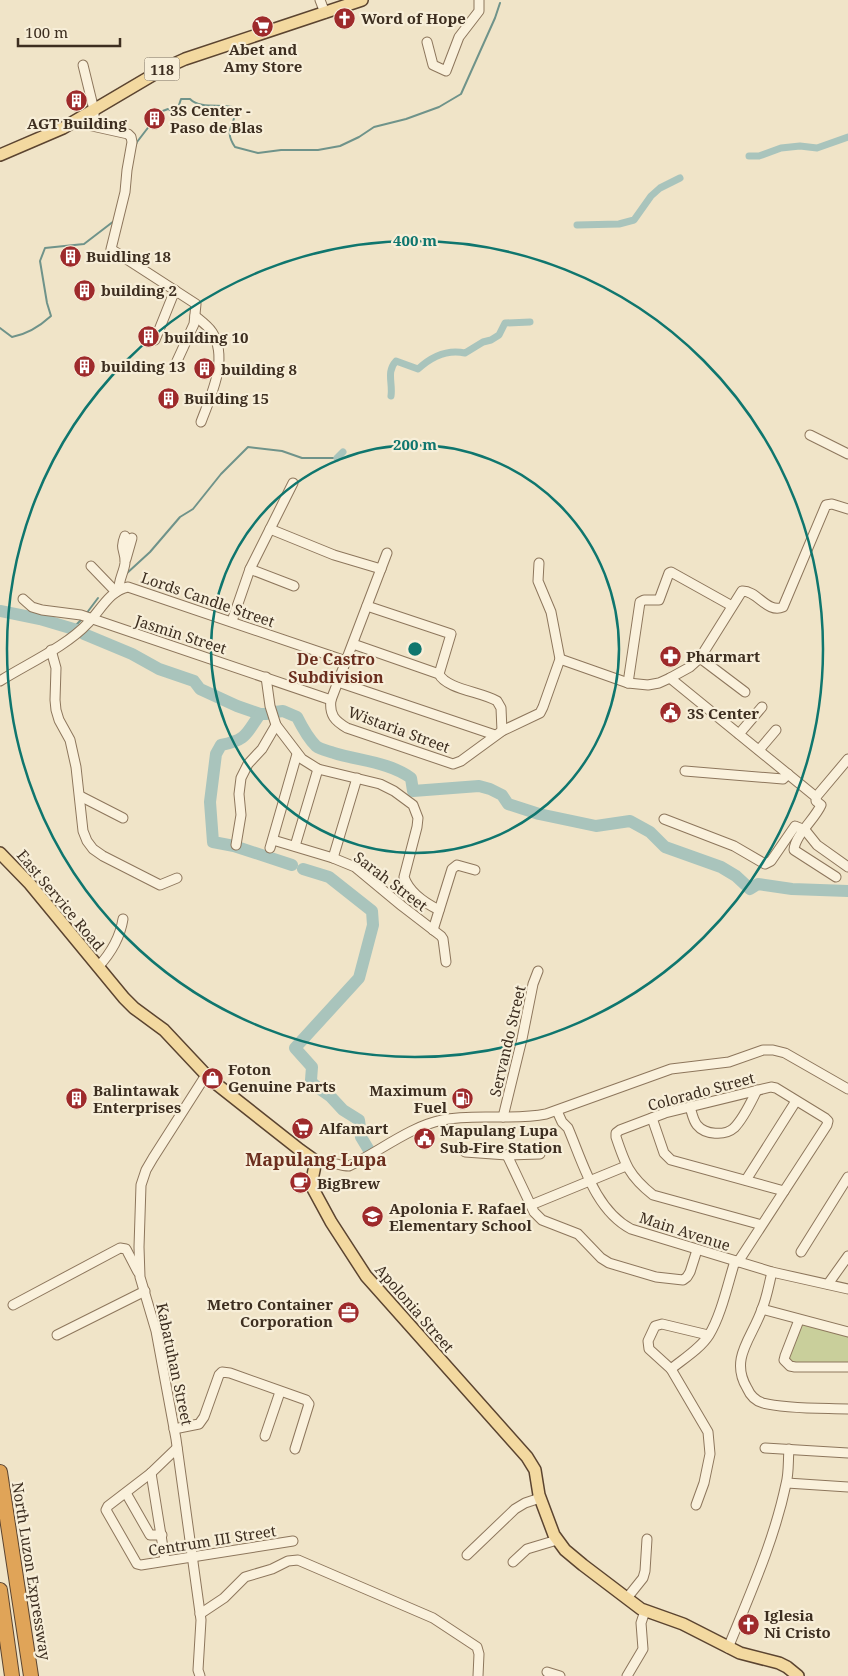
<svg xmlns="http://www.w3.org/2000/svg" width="848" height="1676" font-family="'Noto Serif',serif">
	<rect width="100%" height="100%" fill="#f0e4c8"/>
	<polygon fill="#c9cf9b" points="800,1321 848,1333 848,1366 788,1363 786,1356"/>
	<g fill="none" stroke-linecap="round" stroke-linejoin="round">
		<g stroke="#6f938a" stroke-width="2">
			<path d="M179,105l2,-6h9c11,11 32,4 46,9 -1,19 -13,21 -1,39l23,6 23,-3h37l22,-4 19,-9 15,-10 32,-8 33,-12 22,-13 34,-76 5,-15"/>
			<polyline points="135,147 137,142 160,112 168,109 173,111"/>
			<path d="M0,328l12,9c16,-3 27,-10 39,-21l-4,-13 -7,-42 5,-13 39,-4 30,-23"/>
			<polyline points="126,574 150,552 180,517 193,509 221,474 248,447 282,451 302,458 337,458"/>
			<polyline points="86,614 98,598"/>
			<polyline points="73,628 82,619"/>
		</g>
		<g stroke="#a9c4bc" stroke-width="7">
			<polyline points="749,156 759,156 781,148 800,146 817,148 848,137"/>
			<polyline points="577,225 619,224 634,220 651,196 660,188 680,178"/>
			<path d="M391,396c2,-13 -5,-24 5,-35l22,8c13,-12 29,-20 47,-16l18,-11 8,-2 8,-5 6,-12 25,-1"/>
			<polyline points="337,458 343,452"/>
		</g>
		<g stroke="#a9c4bc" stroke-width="12">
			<polyline points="0,611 40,619 77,630"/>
			<polyline points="84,634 132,654 159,669 194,681 200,689 237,706 260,714 267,714"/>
			<path d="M275,712l8,-1 14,6c5,10 11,21 19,29 5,4 13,5 18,7 26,8 55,9 77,25l2,13 66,-5 11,3 12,6 6,9 31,10 57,12 34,-5 20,11 15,15 56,20 15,9 14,13 8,-5 34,5 56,2"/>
			<path d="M260,714c-14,20 -13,26 -39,31l-5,9 -6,48 3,40 21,4 58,19"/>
			<polyline points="303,869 329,877 372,911 373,925 359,978 295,1048 312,1067 311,1080 313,1084 330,1096 343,1110 359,1120 361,1137 370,1152"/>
		</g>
		<defs>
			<g id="minor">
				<polyline points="320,0 325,13"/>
				<polyline points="427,42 433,65 446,71 459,37 479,11 479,0"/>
				<polyline points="83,65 94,110 94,126"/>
				<polyline points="74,122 128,134 131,137 132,142 127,170 125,192 111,249 196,304 194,324 177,361"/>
				<path d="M195,316c6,5 13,10 17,16 17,27 -1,63 -11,90"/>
				<polyline points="155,340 175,290"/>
				<polyline points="810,435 848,454"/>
				<polyline points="270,529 334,555 381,569"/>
				<path d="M387,553l-56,147c-2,15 4,21 16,28l106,36 8,-3 41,-30 38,-18 3,-6 17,-48 -9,-47 -13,-31 1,-18"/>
				<polyline points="126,559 132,538"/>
				<polyline points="91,566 116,592"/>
				<polyline points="250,569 294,586"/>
				<path d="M119,590c-1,-9 5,-18 6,-27 1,-13 -6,-12 0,-27"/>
				<polyline points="23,599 32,607 42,610 81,615 331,700"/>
				<polyline points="367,606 451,634 439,674"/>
				<polyline points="232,621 250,569 293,483"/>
				<path d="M353,644l86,30c7,15 43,18 58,27l4,7 1,23"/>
				<polyline points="51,650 56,668 55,700 56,710 59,720 70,740 76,767 83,831 87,841 93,849 103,856 160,885 177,878"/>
				<polyline points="700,658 745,692"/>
				<path d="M560,659l68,24 20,2 11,-2 11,-5 20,-11 10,-9 42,-67c15,-1 25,23 41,16l43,-102 6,-1 16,5"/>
				<path d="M266,677l4,29 6,19 26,34 16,10 62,15 14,7 19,14 5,13 -1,9 -13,50c5,15 21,26 35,33"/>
				<path d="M670,678l146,119v4l5,4c-6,14 -26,30 -27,45l42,27"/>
				<path d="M0,681c27,-17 67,-35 88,-58 12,-12 22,-33 40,-36l218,74"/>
				<polyline points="338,682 495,735"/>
				<polyline points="628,683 640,602 644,600 659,600 669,573 671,572 732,606"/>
				<polyline points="739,734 762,707"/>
				<polyline points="759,750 776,730"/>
				<polyline points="685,771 783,779 788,774"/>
				<polyline points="80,796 123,818"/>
				<polyline points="816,797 848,759"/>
				<polyline points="664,819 734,846 765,864 771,861 795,826 805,830 817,845 848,867"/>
				<polyline points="273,840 333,858 355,867 402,906 441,936 443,939 446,962"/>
				<polyline points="236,845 241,815 239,794 241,778 248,764 262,749 276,725"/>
				<polyline points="295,846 318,769"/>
				<polyline points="270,848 297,754"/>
				<polyline points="333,858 357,778"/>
				<polyline points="433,930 452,869 457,865 475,870"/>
				<path d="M98,967c13,-14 22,-29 25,-48"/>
				<path d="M690,1107c2,6 3,13 7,18 8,10 28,11 37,3 10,-10 17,-26 23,-38"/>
				<path d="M557,1111l5,11 6,6c15,35 27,82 63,101l141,43 76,17"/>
				<polyline points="503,1117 522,1039 533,984 538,971"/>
				<polyline points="652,1118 664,1153 671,1160 784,1191"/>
				<polyline points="465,1152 507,1155 540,1154"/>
				<polyline points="507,1155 534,1212 542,1220 578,1234 601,1258 609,1263 656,1277 683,1280 687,1277 690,1272 697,1250"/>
				<path d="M315,1162c10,-3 23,4 34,4 30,-14 60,-39 93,-46 34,-7 70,1 104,-6l125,-45 58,-7 34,-12h10l12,3 63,36"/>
				<polyline points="746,1180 796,1101"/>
				<polyline points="531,1205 626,1166"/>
				<polyline points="801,1252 848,1177"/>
				<path d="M738,1262l89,-137 1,-4 -3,-3 -49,-30 -5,-1 -106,26 -45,17 -4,3v4c9,27 13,39 37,58l109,30"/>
				<path d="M772,1272c-3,12 -5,25 -10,37 -9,28 -33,49 -15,79 3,7 9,13 16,15 23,6 61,5 85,6"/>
				<polyline points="828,1284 848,1256"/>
				<polyline points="13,1305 120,1248 126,1249 138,1272"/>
				<polyline points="762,1309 848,1332"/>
				<polyline points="799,1320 785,1356 784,1360 790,1366 795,1367 848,1367"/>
				<polyline points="57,1335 145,1291"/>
				<path d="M671,1369c12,-10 29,-20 38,-34 12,-19 19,-52 26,-74"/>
				<polyline points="174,1429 199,1424 204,1417 219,1375 222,1372 230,1373 306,1400 309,1404 295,1449"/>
				<polyline points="265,1436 280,1392"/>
				<polyline points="177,1448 151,1473 108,1506 106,1510 137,1564 141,1565 293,1541"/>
				<polyline points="765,1448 848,1453"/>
				<polyline points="151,1473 165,1560"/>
				<polyline points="787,1483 848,1487"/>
				<polyline points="126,1493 150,1535 162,1535"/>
				<polyline points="696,1505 704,1483 710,1454 708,1432 671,1369 649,1349 648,1341 655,1326 662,1324 708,1335"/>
				<polyline points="467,1555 515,1509 525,1503 540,1498"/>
				<polyline points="513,1562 527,1549 557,1540"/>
				<polyline points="627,1598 643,1578 645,1571 647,1539"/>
				<polyline points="200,1614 224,1598 245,1577 272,1569 288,1561 298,1560 433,1618 477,1647 479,1654 478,1676"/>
				<path d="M728,1648c22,-54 46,-107 58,-164 3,-11 2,-23 3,-35"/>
				<polyline points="547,1672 560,1676"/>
				<polyline points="200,1676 198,1670 201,1620 176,1439 156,1331 140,1277 139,1247 141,1185 146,1170 153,1158 206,1075"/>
				<polyline points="627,1676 643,1649 641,1623 645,1611"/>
			</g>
			<g id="major">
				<polyline points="0,155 63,128 163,69 185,59 362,0"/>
				<path d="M0,853l30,31 94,114 10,10 30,22 46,49 90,71 14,10c3,9 -4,18 -2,27l19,35 35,54 161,181 8,13 4,25 15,40 11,15 18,15 58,44 42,15 57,29 39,10 8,4 11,9"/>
			</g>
			<g id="highway">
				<polyline points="0,1472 31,1676"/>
				<polyline points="0,1590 12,1676"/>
			</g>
		</defs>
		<use href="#minor" stroke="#8d765c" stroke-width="11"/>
		<use href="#major" stroke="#5b4430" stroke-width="14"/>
		<use href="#highway" stroke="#5b4430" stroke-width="16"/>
		<use href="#minor" stroke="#faf1dc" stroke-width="9"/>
		<use href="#major" stroke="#f3d9a0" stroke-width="11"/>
		<use href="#highway" stroke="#e0a458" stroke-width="14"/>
	</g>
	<g fill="none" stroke="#0f766e" stroke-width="2.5">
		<circle cx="415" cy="649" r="204"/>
		<circle cx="415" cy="649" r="408"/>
	</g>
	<defs>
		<symbol id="church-disc" viewBox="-11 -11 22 22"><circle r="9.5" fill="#9e2a2b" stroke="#f7eed8"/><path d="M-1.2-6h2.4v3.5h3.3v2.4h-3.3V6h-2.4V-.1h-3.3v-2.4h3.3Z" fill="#fff"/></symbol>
		<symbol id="supermarket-disc" viewBox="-11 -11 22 22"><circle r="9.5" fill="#9e2a2b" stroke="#f7eed8"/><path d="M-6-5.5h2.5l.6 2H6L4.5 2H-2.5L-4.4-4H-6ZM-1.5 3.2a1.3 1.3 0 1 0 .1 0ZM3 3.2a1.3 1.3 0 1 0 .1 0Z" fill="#fff"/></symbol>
		<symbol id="building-disc" viewBox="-11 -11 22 22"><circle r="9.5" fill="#9e2a2b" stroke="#f7eed8"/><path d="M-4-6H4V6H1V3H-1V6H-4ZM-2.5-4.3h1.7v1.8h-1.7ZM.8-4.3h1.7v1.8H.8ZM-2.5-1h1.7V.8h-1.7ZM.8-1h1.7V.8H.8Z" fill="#fff"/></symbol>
		<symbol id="pharmacy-disc" viewBox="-11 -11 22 22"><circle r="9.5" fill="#9e2a2b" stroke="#f7eed8"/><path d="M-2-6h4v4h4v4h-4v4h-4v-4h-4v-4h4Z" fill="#fff"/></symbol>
		<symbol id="civic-disc" viewBox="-11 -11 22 22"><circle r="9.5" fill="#9e2a2b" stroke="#f7eed8"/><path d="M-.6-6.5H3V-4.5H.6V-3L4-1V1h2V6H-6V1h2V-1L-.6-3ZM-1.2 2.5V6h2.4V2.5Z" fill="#fff"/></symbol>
		<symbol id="shop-disc" viewBox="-11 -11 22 22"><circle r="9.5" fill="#9e2a2b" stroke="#f7eed8"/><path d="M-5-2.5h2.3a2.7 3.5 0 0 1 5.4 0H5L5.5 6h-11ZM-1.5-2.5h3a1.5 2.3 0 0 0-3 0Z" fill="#fff"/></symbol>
		<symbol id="fuel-disc" viewBox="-11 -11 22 22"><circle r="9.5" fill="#9e2a2b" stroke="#f7eed8"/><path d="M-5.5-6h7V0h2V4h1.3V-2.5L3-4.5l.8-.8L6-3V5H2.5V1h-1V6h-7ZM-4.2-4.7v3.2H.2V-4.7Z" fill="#fff"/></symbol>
		<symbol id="cafe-disc" viewBox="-11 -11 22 22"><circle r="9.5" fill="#9e2a2b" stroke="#f7eed8"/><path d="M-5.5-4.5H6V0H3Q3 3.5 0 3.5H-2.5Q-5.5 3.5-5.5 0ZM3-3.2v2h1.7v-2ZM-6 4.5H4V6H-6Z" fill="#fff"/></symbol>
		<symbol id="school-disc" viewBox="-11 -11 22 22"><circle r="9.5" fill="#9e2a2b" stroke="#f7eed8"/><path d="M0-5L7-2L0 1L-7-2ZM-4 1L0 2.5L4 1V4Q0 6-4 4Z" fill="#fff"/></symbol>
		<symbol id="office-disc" viewBox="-11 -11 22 22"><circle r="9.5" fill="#9e2a2b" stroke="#f7eed8"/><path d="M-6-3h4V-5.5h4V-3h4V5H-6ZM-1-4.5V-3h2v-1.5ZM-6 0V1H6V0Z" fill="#fff"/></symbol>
	</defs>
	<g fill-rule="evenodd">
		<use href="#church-disc" x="332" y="6" width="25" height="25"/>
		<use href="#supermarket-disc" x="250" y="14" width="25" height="25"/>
		<use href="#building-disc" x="64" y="88" width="25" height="25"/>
		<use href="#building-disc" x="142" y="106" width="25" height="25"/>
		<use href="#building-disc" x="58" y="244" width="25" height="25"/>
		<use href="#building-disc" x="72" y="278" width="25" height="25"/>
		<use href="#building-disc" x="136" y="324" width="25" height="25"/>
		<use href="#building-disc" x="72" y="354" width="25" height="25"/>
		<use href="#building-disc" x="192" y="356" width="25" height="25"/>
		<use href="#building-disc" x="156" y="386" width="25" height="25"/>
		<use href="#pharmacy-disc" x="658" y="644" width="25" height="25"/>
		<use href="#civic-disc" x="658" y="700" width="25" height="25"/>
		<use href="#shop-disc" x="200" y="1066" width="25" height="25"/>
		<use href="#building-disc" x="64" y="1086" width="25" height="25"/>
		<use href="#fuel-disc" x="450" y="1086" width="25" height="25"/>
		<use href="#supermarket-disc" x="290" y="1116" width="25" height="25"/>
		<use href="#civic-disc" x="412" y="1126" width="25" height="25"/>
		<use href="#cafe-disc" x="288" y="1170" width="25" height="25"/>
		<use href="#school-disc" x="360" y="1204" width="25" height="25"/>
		<use href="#office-disc" x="336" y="1300" width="25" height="25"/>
		<use href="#church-disc" x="736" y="1612" width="25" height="25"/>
	</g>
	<g text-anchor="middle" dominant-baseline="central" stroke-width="4.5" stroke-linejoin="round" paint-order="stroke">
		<rect fill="#f7eed8" stroke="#756857" stroke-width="1" x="144.5" y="57.5" width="35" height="23" rx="4"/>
		<g font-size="14" font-weight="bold" fill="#3d2e20">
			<text x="162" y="69">118</text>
		</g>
		<g font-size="15" font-weight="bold" fill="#3d2e20" stroke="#f7eed8" text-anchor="start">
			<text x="361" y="18">Word of Hope</text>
			<text x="263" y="49" text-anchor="middle">Abet and<tspan x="263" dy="17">Amy Store</tspan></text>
			<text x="170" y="110">3S Center -<tspan x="170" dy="17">Paso de Blas</tspan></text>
			<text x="77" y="123" text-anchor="middle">AGT Building</text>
			<text x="86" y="256">Buidling 18</text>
			<text x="101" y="290">building 2</text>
			<text x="164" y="337">building 10</text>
			<text x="101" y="366">building 13</text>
			<text x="221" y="369">building 8</text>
			<text x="184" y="398">Building 15</text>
			<text x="686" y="656">Pharmart</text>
			<text x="687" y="713">3S Center</text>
			<text x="228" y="1069">Foton<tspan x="228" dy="17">Genuine Parts</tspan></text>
			<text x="93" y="1090">Balintawak<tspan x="93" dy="17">Enterprises</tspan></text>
			<text x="447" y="1090" text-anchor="end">Maximum<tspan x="447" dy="17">Fuel</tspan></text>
			<text x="319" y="1128">Alfamart</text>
			<text x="440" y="1130">Mapulang Lupa<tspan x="440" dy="17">Sub-Fire Station</tspan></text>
			<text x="317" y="1183">BigBrew</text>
			<text x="389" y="1208">Apolonia F. Rafael<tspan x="389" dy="17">Elementary School</tspan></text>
			<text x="333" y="1304" text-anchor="end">Metro Container<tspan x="333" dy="17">Corporation</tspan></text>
			<text x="764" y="1615">Iglesia<tspan x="764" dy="17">Ni Cristo</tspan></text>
		</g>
		<g font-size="15" fill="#3d2e20" stroke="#f7eed8">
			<text transform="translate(208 599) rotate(19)">Lords Candle Street</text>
			<text transform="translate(181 634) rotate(18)">Jasmin Street</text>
			<text transform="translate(399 729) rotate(20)">Wistaria Street</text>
			<text transform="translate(391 881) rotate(37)">Sarah Street</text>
			<text transform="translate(61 900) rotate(50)">East Service Road</text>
			<text transform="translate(507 1041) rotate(-77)">Servando Street</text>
			<text transform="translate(701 1091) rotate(-15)">Colorado Street</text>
			<text transform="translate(685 1231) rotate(18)">Main Avenue</text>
			<text transform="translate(415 1308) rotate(49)">Apolonia Street</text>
			<text transform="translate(175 1364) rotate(78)">Kabatuhan Street</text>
			<text transform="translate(212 1540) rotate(-9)">Centrum III Street</text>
			<text transform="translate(32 1571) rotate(81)">North Luzon Expressway</text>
		</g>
		<g font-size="16" font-weight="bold" fill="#6b2e1e" stroke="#f7eed8">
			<text x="336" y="659">De Castro<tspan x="336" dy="18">Subdivision</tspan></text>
		</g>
		<g font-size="18" font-weight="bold" fill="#6b2e1e" stroke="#f7eed8">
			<text x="316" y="1159">Mapulang Lupa</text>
		</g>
	</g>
	<circle cx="415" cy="649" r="8" fill="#0f766e" stroke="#f7eed8" stroke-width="2.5"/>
	<g font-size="15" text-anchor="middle" font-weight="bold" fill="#0f766e" stroke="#f7eed8" stroke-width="4.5" stroke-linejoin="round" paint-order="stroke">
		<text x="415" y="246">400 m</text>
		<text x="415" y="450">200 m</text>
	</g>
	<path d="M18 38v8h102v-8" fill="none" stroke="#3d2e20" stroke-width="2.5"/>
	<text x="25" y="38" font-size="15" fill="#3d2e20" stroke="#f7eed8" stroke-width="4" paint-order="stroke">100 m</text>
</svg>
